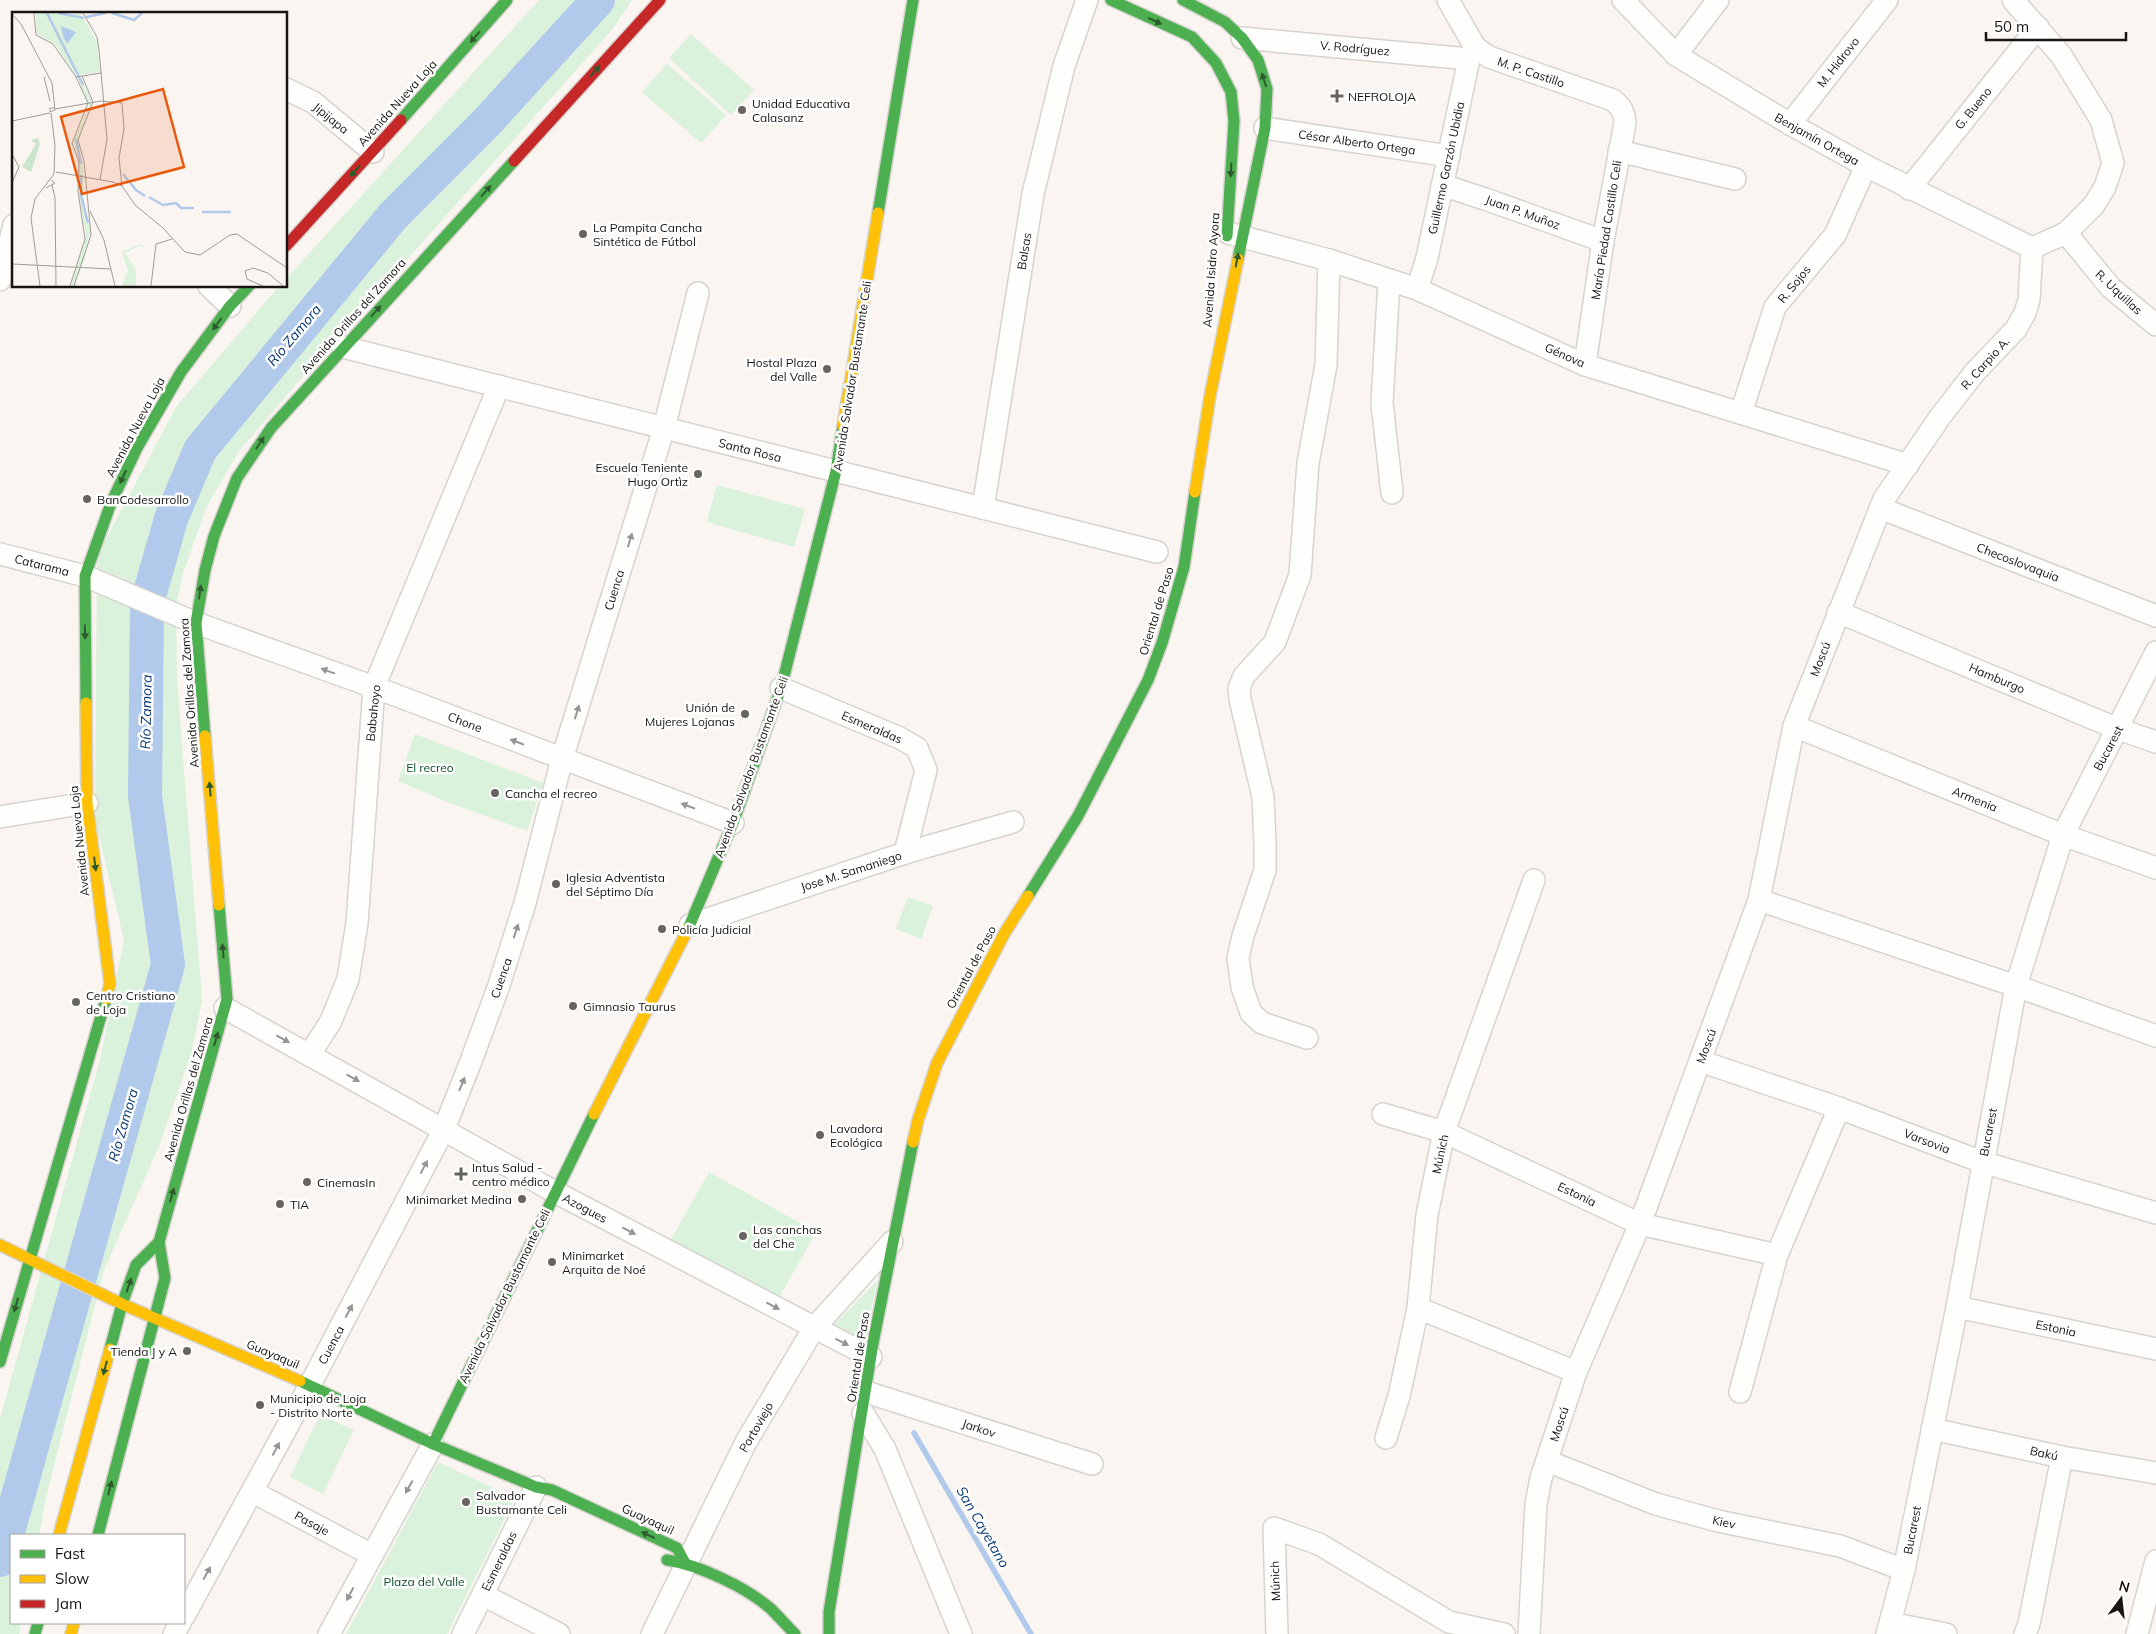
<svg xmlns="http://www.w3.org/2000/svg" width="2156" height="1634" font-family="Mulish,sans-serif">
	<rect width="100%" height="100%" fill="#faf5f1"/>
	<g fill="#daf1db">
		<polygon points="539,0 632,0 612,30 317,360 239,451 206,508 183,573 176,606 177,680 202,1000 192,1051 160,1144 104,1270 47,1493 39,1535 11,1535 11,1623 21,1623 19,1634 0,1634 0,1419 101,1056 124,940 95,819 97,556 176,407 275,291 280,286 286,286 286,279"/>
		<polygon points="691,34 754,90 731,115 669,58"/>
		<polygon points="667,64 726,115 701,143 642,92"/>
		<polygon points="717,485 805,509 794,547 707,522"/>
		<polygon points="415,734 543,783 527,831 447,802 398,781"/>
		<polygon points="908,897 933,906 921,939 896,929"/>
		<polygon points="709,1172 816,1232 779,1298 670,1241"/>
		<polygon points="878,1280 863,1343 832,1327"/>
		<polygon points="320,1415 354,1430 323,1494 290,1477"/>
		<polygon points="438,1462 515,1498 447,1634 346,1634"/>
	</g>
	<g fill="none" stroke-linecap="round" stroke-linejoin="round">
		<polyline stroke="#b1c9ea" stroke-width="5.5" points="914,1433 1031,1634"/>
		<polyline stroke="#b1c9ea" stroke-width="34" points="0,1560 168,965 145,796 147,603 171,519 200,450 393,216 486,123 598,0"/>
		<defs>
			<g id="street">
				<path d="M1448,0l27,47 14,10 124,43c8,7 11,11 12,23l-22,118 -18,124"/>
				<polyline points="1623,0 1676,55 1790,124 1866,166 2032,248"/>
				<polyline points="2013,0 2061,55 2101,120 2113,163 2105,187 2094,205 2066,233 2032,248"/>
				<polyline points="1242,38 1469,59"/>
				<polyline points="1676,55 1718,0"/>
				<polyline points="286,89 313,102 373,152"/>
				<polyline points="1790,124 1887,0"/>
				<polyline points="1265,128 1449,156"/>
				<polyline points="1619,151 1735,179"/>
				<polyline points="1442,185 1485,199 1603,241"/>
				<polyline points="1909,189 2038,27"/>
				<polyline points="1228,233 1329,260 1417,289 1585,365 1908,465"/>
				<polyline points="2066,233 2111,288 2156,325"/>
				<polyline points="0,280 14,225"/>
				<polyline points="1389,280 1382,403 1392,493"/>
				<polyline points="209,286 230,306"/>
				<polyline points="1417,289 1427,258 1469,59 1475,47"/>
				<polyline points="343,347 1157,552"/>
				<polyline points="1741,413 1775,307 1835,235 1866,166"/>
				<polyline points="983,508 1033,194 1064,66 1087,0"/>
				<polyline points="1880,508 2156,616"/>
				<polyline points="0,554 85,576 196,623 374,687 733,823"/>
				<polyline points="1838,612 2118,729 2156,742"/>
				<polyline points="781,688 900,738 917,748 926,770 905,853"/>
				<polyline points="1794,726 2063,835 2156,868"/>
				<polyline points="0,817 87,803"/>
				<polyline points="1759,900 2016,986 2156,1036"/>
				<polyline points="690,925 905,853 1013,822"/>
				<polyline points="225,1008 555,1192 871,1357"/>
				<polyline points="1307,1038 1262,1023 1251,1013 1242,987 1238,958 1243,936 1265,870 1265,844 1263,797 1240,699 1239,688 1244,676 1275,642 1300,575 1308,463 1326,365 1329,260"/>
				<polyline points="310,1054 331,1021 348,979 357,923 374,687 499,386"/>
				<polyline points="1700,1061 1839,1108 1982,1162 2156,1213"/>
				<polyline points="1383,1114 1444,1132 1640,1224 1777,1255"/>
				<polyline points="1957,1307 2156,1349"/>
				<polyline points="1418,1308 1576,1372"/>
				<polyline points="866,1392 1092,1464"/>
				<polyline points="1740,1392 1777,1255 1839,1108"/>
				<polyline points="863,1413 885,1449 961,1634"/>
				<polyline points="1932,1429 2062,1457 2156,1473"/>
				<polyline points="1386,1438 1399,1396 1418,1308 1427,1215 1444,1132 1534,880"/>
				<polyline points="1547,1461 1656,1504 1718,1521 1840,1546 1904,1570"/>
				<polyline points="253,1492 372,1555"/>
				<polyline points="483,1595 559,1634"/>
				<polyline points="184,1616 310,1385 444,1129 471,1061 498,988 525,903 562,759 664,428 698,293"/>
				<polyline points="1890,1623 1946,1634"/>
				<polyline points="174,1634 180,1623"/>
				<polyline points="329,1634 433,1444"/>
				<polyline points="463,1634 536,1487"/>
				<polyline points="652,1634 746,1442 814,1328 892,1242"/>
				<polyline points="1277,1634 1274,1528 1319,1544 1449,1622 1504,1634"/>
				<polyline points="1529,1634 1536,1504 1541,1478 1576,1372 1640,1224 1759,900 1794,726 1884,499 1940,417 1975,372 2016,329 2025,313 2029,300 2032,248"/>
				<polyline points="1887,1634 1904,1570 1957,1307 2016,986 2063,835 2156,652"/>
				<polyline points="2025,1634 2029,1624 2062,1457"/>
				<polyline points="2137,1634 2156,1561"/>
			</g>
			<g id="fast">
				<polyline points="1111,0 1192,37 1216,63 1231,92 1234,121 1227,236"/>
				<polyline points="1183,0 1225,22 1242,38 1258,60 1267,89 1265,128 1238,259"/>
				<polyline points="401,120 507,0"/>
				<polyline points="878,213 913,0"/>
				<polyline points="86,703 85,576 111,503 137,448 181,372 230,306 249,286"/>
				<polyline points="205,736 196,623 205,570 214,536 237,478 271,428 514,161"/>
				<polyline points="1028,896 1078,816 1148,680 1162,643 1184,567 1195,492"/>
				<polyline points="688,929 733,823 781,688 836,471 843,426"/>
				<polyline points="110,1349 122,1304 136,1265 159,1242"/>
				<polyline points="0,1362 106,999"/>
				<polyline points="300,1381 433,1444 536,1487 552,1490 677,1548 685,1563"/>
				<polyline points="433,1444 594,1114"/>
				<polyline points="98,1535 165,1278 159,1242 227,999 219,905"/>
				<path d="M667,1560c32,5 79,27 104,49 8,8 16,17 24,25"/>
				<polyline points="35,1634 38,1623"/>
				<polyline points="829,1634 829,1612 873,1343 913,1142"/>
			</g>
			<g id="slow">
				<polyline points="843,426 878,213"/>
				<polyline points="1195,492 1210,396 1238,259"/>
				<polyline points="86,703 87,803 110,984 106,999"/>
				<polyline points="205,736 219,905"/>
				<polyline points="594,1114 688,929"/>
				<polyline points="913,1142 918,1120 937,1063 1004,934 1028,896"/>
				<polyline points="0,1245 122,1304 300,1381"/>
				<polyline points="59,1535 110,1349"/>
				<polyline points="71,1634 74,1623"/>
			</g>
			<g id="jam">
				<polyline points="514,161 660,0"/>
				<polyline points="286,246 401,120"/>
			</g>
		</defs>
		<use href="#street" stroke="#d7d3cf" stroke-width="24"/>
		<use href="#fast" stroke="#d7d3cf" stroke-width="14"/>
		<use href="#slow" stroke="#d7d3cf" stroke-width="14"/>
		<use href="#jam" stroke="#d7d3cf" stroke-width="14"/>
		<use href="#street" stroke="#fefefd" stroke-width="21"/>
		<use href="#fast" stroke="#4caf50" stroke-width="11"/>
		<use href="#slow" stroke="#ffc107" stroke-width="11"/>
		<use href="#jam" stroke="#c62828" stroke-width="11"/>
	</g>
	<defs><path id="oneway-solid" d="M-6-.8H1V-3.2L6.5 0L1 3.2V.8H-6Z" transform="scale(1.25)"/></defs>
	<g fill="#2f5a2d">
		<use href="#oneway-solid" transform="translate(1155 21) rotate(25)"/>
		<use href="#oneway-solid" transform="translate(475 37) rotate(131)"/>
		<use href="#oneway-solid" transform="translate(595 71) rotate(-48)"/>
		<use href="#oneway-solid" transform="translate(1264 80) rotate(-108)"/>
		<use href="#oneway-solid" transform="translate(1231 170) rotate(93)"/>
		<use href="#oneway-solid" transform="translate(355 171) rotate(133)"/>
		<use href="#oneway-solid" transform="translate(486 191) rotate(-48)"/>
		<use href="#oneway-solid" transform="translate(1237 260) rotate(-79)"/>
		<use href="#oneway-solid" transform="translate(376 311) rotate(-48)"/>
		<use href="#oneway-solid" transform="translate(217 324) rotate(127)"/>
		<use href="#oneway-solid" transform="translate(260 443) rotate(-57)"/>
		<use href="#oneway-solid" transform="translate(123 477) rotate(115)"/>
		<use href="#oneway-solid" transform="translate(200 592) rotate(-82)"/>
		<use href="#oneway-solid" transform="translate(85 632) rotate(89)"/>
		<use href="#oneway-solid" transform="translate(210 789) rotate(-95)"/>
		<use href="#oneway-solid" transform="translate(95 864) rotate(83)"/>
		<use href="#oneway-solid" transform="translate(223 951) rotate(-95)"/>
		<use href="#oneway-solid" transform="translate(216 1039) rotate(-74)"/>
		<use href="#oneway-solid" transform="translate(172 1195) rotate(-74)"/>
		<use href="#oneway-solid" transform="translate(129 1285) rotate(-71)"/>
		<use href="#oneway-solid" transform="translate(16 1305) rotate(106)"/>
		<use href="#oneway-solid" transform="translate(105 1368) rotate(105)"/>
		<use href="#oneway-solid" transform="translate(110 1488) rotate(-76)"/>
		<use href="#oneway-solid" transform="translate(648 1535) rotate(-155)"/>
	</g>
	<g fill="#969593">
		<use href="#oneway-solid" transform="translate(630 540) rotate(-73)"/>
		<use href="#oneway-solid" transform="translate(328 671) rotate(-160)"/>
		<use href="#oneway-solid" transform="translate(577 712) rotate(-73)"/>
		<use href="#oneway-solid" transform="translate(517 742) rotate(-159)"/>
		<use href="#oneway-solid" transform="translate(688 806) rotate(-159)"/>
		<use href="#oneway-solid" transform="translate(516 931) rotate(-72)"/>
		<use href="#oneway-solid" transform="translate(283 1039) rotate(29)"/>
		<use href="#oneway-solid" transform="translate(353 1078) rotate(29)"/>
		<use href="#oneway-solid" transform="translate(462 1084) rotate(-68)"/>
		<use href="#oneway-solid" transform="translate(424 1167) rotate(-62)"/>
		<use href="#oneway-solid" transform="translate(629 1231) rotate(28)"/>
		<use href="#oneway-solid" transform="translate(773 1306) rotate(28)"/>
		<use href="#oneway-solid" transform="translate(349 1311) rotate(-62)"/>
		<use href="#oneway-solid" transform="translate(842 1342) rotate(27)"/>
		<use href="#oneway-solid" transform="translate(276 1449) rotate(-62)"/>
		<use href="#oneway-solid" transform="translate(409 1487) rotate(119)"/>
		<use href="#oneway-solid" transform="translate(207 1573) rotate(-61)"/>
		<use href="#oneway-solid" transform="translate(350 1594) rotate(118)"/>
	</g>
	<g fill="#67635f" stroke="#fff" stroke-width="2">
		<path d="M1334.5 88.5h5v5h5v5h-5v5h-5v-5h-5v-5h5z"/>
		<circle cx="742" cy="110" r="5"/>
		<circle cx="583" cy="234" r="5"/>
		<circle cx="827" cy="369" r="5"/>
		<circle cx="698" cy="474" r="5"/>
		<circle cx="87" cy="499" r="5"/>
		<circle cx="745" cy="714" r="5"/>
		<circle cx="495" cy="793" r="5"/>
		<circle cx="556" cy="884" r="5"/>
		<circle cx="662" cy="929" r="5"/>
		<circle cx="76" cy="1002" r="5"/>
		<circle cx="573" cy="1006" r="5"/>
		<circle cx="820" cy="1135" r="5"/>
		<path d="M458.5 1166.5h5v5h5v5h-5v5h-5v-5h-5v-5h5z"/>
		<circle cx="307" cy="1182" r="5"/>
		<circle cx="522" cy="1199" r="5"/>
		<circle cx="280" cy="1204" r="5"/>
		<circle cx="743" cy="1236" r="5"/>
		<circle cx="552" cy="1262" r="5"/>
		<circle cx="187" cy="1351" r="5"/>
		<circle cx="260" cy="1405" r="5"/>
		<circle cx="466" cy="1502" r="5"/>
	</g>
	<g text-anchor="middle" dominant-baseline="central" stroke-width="5" stroke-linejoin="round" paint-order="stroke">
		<g font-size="12" fill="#181411" stroke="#fff">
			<text transform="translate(1355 48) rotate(5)">V. Rodríguez</text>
			<text transform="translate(1838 62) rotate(-52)">M. Hidrovo</text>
			<text transform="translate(1531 72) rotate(19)">M. P. Castillo</text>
			<text transform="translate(397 103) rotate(-48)">Avenida Nueva Loja</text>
			<text transform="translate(1973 108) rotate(-51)">G. Bueno</text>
			<text transform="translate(331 118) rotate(39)">Jipijapa</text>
			<text transform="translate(1817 139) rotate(29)">Benjamín Ortega</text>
			<text transform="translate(1357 142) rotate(8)">César Alberto Ortega</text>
			<text transform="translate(1446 168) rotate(-78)">Guillermo Garzón Ubidia</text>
			<text transform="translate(1523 212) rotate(20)">Juan P. Muñoz</text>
			<text transform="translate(1606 230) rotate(-81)">María Piedad Castillo Celi</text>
			<text transform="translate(1024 251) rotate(-81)">Balsas</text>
			<text transform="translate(1211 270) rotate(-86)">Avenida Isidro Ayora</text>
			<text transform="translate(1794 284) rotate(-51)">R. Sojos</text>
			<text transform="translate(2119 292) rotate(43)">R. Uquillas</text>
			<text transform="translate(353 316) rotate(-48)">Avenida Orillas del Zamora</text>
			<text transform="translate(1565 355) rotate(24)">Génova</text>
			<text transform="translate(1985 363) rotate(-48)">R. Carpio A.</text>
			<text transform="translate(852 376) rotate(-81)">Avenida Salvador Bustamante Celi</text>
			<text transform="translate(135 427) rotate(-62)">Avenida Nueva Loja</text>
			<text transform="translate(750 450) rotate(14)">Santa Rosa</text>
			<text transform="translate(2018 562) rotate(21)">Checoslovaquia</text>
			<text transform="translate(42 565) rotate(14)">Catarama</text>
			<text transform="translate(614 590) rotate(-73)">Cuenca</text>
			<text transform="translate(1156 611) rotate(-73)">Oriental de Paso</text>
			<text transform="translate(1820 659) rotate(-69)">Moscú</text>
			<text transform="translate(1997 678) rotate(23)">Hamburgo</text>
			<text transform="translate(189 693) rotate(-94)">Avenida Orillas del Zamora</text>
			<text transform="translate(373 713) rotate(-84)">Babahoyo</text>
			<text transform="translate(465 722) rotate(21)">Chone</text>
			<text transform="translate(872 727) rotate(23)">Esmeraldas</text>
			<text transform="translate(2108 748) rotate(-62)">Bucarest</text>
			<text transform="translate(751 767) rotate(-70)">Avenida Salvador Bustamante Celi</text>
			<text transform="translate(1975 799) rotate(22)">Armenia</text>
			<text transform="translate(79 841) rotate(-96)">Avenida Nueva Loja</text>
			<text transform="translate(851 871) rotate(-18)">Jose M. Samaniego</text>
			<text transform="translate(971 967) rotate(-62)">Oriental de Paso</text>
			<text transform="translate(501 978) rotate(-71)">Cuenca</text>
			<text transform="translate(1706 1046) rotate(-70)">Moscú</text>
			<text transform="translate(188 1089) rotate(-74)">Avenida Orillas del Zamora</text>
			<text transform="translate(1988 1132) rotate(-79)">Bucarest</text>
			<text transform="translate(1927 1141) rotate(21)">Varsovia</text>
			<text transform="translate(1440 1154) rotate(-78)">Múnich</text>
			<text transform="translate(1577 1194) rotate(25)">Estonia</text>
			<text transform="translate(585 1208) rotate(28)">Azogues</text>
			<text transform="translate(504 1296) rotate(-64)">Avenida Salvador Bustamante Celi</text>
			<text transform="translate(2056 1328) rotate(12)">Estonia</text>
			<text transform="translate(331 1345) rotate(-62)">Cuenca</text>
			<text transform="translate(273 1354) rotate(23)">Guayaquil</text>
			<text transform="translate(858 1357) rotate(-81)">Oriental de Paso</text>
			<text transform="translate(1559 1424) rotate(-72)">Moscú</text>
			<text transform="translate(756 1427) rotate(-60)">Portoviejo</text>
			<text transform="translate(979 1428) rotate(18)">Jarkov</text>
			<text transform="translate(2044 1453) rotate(12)">Bakú</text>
			<text transform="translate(648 1519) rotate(25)">Guayaquil</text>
			<text transform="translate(1724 1522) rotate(13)">Kiev</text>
			<text transform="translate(312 1523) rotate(28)">Pasaje</text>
			<text transform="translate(1912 1530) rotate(-79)">Bucarest</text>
			<text transform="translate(499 1561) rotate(-64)">Esmeraldas</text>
			<text transform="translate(1275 1581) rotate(-92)">Múnich</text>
		</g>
		<g font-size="12" fill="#181411" stroke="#fff" text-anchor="start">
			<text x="1348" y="96">NEFROLOJA</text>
			<text x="752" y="103">Unidad Educativa<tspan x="752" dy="14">Calasanz</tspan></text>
			<text x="593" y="227">La Pampita Cancha<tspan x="593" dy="14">Sintética de Fútbol</tspan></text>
			<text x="817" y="362" text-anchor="end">Hostal Plaza<tspan x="817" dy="14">del Valle</tspan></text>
			<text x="688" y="467" text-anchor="end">Escuela Teniente<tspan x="688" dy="14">Hugo Ortìz</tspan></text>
			<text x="97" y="499">BanCodesarrollo</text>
			<text x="735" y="707" text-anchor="end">Unión de<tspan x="735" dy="14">Mujeres Lojanas</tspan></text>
			<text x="505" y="793">Cancha el recreo</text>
			<text x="566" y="877">Iglesia Adventista<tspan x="566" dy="14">del Séptimo Día</tspan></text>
			<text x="672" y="929">Policía Judicial</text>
			<text x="86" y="995">Centro Cristiano<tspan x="86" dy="14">de Loja</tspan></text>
			<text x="583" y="1006">Gimnasio Taurus</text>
			<text x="830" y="1128">Lavadora<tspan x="830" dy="14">Ecológica</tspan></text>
			<text x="472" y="1167">Intus Salud -<tspan x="472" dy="14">centro médico</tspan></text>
			<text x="317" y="1182">CinemasIn</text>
			<text x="512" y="1199" text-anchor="end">Minimarket Medina</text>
			<text x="290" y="1204">TIA</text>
			<text x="753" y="1229">Las canchas<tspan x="753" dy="14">del Che</tspan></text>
			<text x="562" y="1255">Minimarket<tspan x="562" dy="14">Arquita de Noé</tspan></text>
			<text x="177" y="1351" text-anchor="end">Tienda J y A</text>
			<text x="270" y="1398">Municipio de Loja<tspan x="270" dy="14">- Distrito Norte</tspan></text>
			<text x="476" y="1495">Salvador<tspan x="476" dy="14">Bustamante Celi</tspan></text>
		</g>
		<g font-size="12" fill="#0d4c26" stroke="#fff">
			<text x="430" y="767">El recreo</text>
			<text x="424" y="1581">Plaza del Valle</text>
		</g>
		<g font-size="14" font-style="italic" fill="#073671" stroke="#fff">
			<text transform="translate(294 335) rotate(-50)">Río Zamora</text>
			<text transform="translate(146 712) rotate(-89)">Río Zamora</text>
			<text transform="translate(123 1125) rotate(-74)">Río Zamora</text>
			<text transform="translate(983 1527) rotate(60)">San Cayetano</text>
		</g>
	</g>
	<g transform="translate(12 12)">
		<rect width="275" height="275" fill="#faf5f1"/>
		<path d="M24,1l45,1 16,28 3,30 -25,3 -20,-31 -18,-10zM68,64l12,26 -15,40 6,20v34l7,36 -6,28 -10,26h-3l15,-51 -7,-42v-33l-6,-18 16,-36 -11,-28zM128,232l4,2 1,1 -6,-1 -14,7 11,17v16h-14l6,-15 -6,-19z" fill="#daf1db"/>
		<path d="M26,126l2,6 -9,28 -9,-5 14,-23 -5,-4z" fill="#c9e5cc"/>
		<path d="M49,14l15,6 -9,12 -4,-8z" fill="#b1c9ea"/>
		<path fill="none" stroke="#b1c9ea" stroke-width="2.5" d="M35,1l36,72M46,1l26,5M100,1l22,7 8,-7M74,5l20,-4M64,127l5,25M111,162l13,16 9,6M69,163v20l7,28M137,185l14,8 13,-2 5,5h13M190,200h29"/>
		<path fill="none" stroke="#a09b97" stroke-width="1" d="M22,1l2,22 17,9 23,33M71,1l14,24 2,13 8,89 -7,41M0,2l9,10 31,59 3,27 -5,2v-4h4M32,65l6,24M43,97l46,-8 21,2 2,26 -5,29 3,28 13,19 28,23 22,24 15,3 30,-20 7,-1 50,34M0,109l38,-8M0,142l7,13 -7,16M44,160l57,10 9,4M40,173l3,13 1,88M34,176l9,-5 -4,-3M78,199l14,29 11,46M0,252l99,5M28,274l-9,-68 4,-19 19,-25 1,-29 -4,-32M58,274l15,-47 -7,-48 1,-29 -7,-19 16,-40 -12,-26 25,-4M62,274l17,-51 -7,-74 -6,-21 15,-38 -11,-26M139,274l5,-42 16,-5M251,274l-16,-7 -2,-8 8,-3 15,5 15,13"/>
		<path fill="#e8590c" fill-opacity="0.15" stroke="#e8590c" stroke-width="2.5" d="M151,77l21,78 -102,27 -21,-77z"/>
		<rect width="275" height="275" fill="none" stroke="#181411" stroke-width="2.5"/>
	</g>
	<rect x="10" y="1534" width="175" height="90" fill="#ffffff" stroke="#a3a1a0"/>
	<rect x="20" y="1550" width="25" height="8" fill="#4caf50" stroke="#a3a1a0"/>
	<text x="55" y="1559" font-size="15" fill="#181411">Fast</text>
	<rect x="20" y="1575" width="25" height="8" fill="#ffc107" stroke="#a3a1a0"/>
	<text x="55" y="1584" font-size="15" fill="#181411">Slow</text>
	<rect x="20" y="1600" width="25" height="8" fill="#c62828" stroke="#a3a1a0"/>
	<text x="55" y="1609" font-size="15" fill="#181411">Jam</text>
	<g transform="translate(2121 1599) rotate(15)" stroke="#ffffff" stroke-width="4" paint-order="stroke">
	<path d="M0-4L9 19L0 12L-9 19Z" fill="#181411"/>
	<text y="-8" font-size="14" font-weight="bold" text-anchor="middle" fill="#181411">N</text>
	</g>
	<path d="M1986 32v8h140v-8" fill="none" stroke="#181411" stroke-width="2.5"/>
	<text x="1994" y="32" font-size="15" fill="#181411" stroke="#ffffff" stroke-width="4" paint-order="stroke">50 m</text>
</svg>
